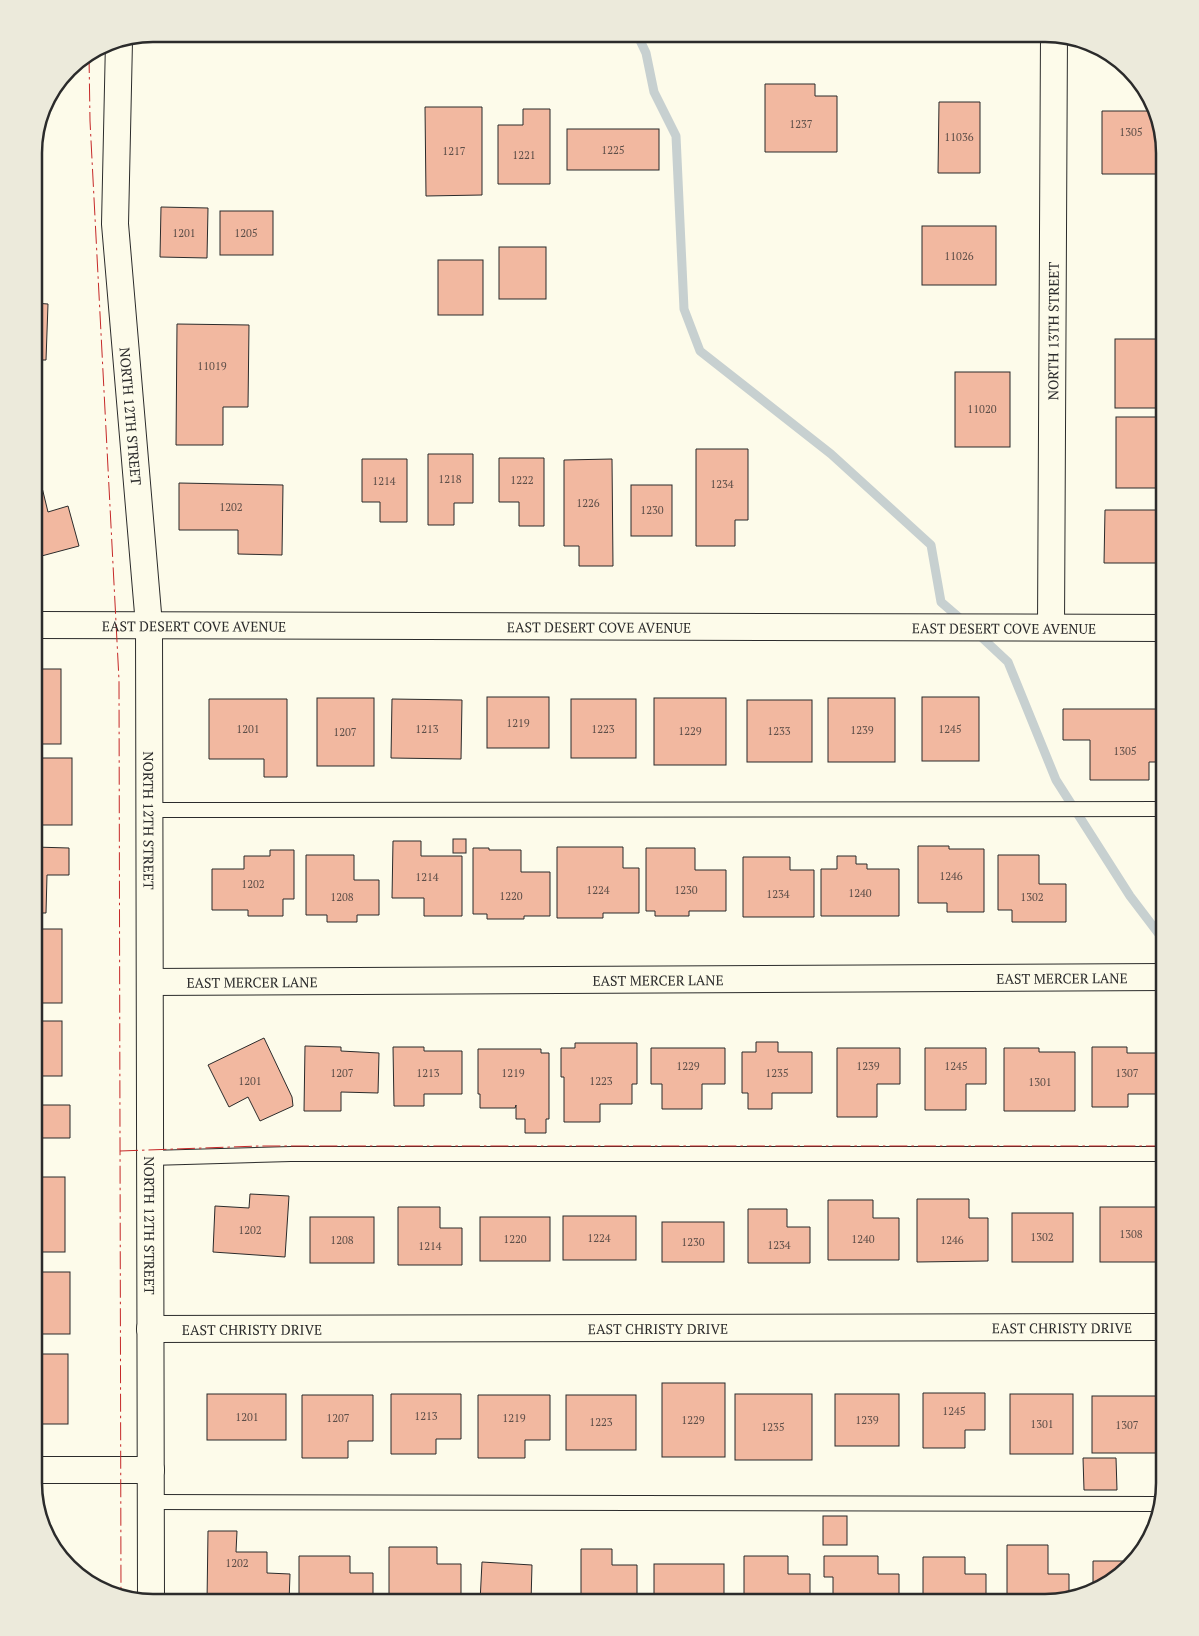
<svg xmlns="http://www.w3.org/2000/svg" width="1199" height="1636" font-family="'PT Serif',serif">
	<rect width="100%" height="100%" fill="#fdfbea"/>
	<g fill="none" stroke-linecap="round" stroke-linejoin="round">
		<g stroke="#c7d0d0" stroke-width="9">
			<polyline points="637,34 646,53 654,92 676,136 684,309 700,351 831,454 931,545 941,602 963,621"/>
			<polyline points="977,633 1008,662 1056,780 1130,896 1165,942"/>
		</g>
	</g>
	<g fill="#f2b8a0" stroke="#2b2b2b">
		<polygon points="765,84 815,84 815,96 837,96 837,152 765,152"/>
		<polygon points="939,102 980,102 980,173 938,173"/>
		<polygon points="425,107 482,107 482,195 426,196"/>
		<polygon points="523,109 550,109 550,184 498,184 498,125 523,125"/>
		<polygon points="1102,111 1154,111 1165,154 1165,174 1102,174"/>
		<rect x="567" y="129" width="92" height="41"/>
		<polygon points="34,170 41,172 34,205"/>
		<polygon points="161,207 208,208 207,258 160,257"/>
		<rect x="220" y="211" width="53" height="44"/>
		<rect x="922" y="226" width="74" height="59"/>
		<rect x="499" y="247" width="47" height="52"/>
		<rect x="438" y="260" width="45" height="55"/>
		<polygon points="34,303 48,304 46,360 34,360"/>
		<polygon points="177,324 249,325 248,407 223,407 223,445 176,445"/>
		<rect x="1115" y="339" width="50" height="69"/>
		<rect x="955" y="372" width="55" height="75"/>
		<rect x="1116" y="417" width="49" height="71"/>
		<polygon points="696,449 748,449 748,520 735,520 735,546 696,546"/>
		<polygon points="428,454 473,454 473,503 454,503 454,525 428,525"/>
		<polygon points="499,458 544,458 544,526 519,526 519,502 499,502"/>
		<polygon points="362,459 407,459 407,522 380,522 380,502 362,502"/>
		<polygon points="612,459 613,566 579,566 579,546 564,546 564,460"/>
		<polygon points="37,467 48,512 68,506 79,546 34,558 34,468"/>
		<polygon points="179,483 283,485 282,555 238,554 238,530 179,530"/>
		<rect x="631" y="485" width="41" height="51"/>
		<polygon points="1105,510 1165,510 1165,563 1104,563"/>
		<rect x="34" y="669" width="27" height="75"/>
		<rect x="487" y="697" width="62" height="51"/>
		<rect x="922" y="697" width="57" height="64"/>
		<rect x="317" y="698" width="57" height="68"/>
		<rect x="654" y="698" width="72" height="67"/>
		<rect x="828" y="698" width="67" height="64"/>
		<polygon points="209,699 287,699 287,777 264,777 264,759 209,759"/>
		<polygon points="392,699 462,700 461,759 391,758"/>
		<rect x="571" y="699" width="65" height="59"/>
		<rect x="747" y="700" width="65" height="62"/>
		<polygon points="1063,709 1160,709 1160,762 1149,762 1149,780 1090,780 1090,740 1063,740"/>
		<rect x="34" y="758" width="38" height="67"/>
		<rect x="453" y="839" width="13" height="14"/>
		<polygon points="393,841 421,841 421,856 462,856 462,916 424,916 424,898 392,898"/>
		<polygon points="918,846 949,846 949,849 984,849 984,912 947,912 947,903 918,903"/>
		<polygon points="34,847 69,848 69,875 47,875 46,913 34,913"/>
		<polygon points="557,847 623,847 623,868 639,868 639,913 603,913 603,918 557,918"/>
		<polygon points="473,848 489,848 489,850 521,850 521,872 550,872 550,916 524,916 524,919 487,919 487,914 473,914"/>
		<polygon points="646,848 695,848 695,870 726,870 726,911 689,911 689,916 655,916 655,911 646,911"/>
		<polygon points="270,850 294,850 294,899 283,899 283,916 248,916 248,910 212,910 212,869 244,869 244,856 270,856"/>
		<polygon points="306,855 354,855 354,880 379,880 379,915 357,915 357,922 327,922 327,915 306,915"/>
		<polygon points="998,855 1039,855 1039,884 1066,884 1066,922 1012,922 1012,910 998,910"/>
		<polygon points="837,856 856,856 856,864 867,864 867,869 899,869 899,916 821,916 821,869 837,869"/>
		<polygon points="743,857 790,857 790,870 814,870 814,917 743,917"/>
		<rect x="34" y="929" width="28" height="74"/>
		<rect x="34" y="1021" width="28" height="55"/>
		<polygon points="264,1038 292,1097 293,1106 260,1121 248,1097 229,1107 208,1065"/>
		<polygon points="756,1042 778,1042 778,1052 812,1052 812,1093 772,1093 772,1109 748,1109 748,1093 742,1093 742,1052 756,1052"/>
		<polygon points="575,1043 637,1043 637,1084 632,1084 632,1104 600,1104 600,1122 564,1122 564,1077 561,1077 561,1048 575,1048"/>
		<polygon points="305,1046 341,1047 341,1051 379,1053 378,1093 341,1092 341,1111 304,1111"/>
		<polygon points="393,1047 424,1047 424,1051 462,1051 462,1094 424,1094 424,1106 394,1106"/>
		<polygon points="1092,1047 1127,1047 1127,1053 1162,1053 1162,1094 1128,1094 1128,1107 1092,1107"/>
		<polygon points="651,1048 725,1048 725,1084 702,1084 702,1109 662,1109 662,1084 651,1084"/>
		<polygon points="837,1048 900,1048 900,1084 877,1084 877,1117 837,1117"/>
		<polygon points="925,1048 986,1048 986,1084 966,1084 966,1110 925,1110"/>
		<polygon points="1004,1048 1039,1048 1039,1052 1075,1052 1075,1111 1004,1111"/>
		<polygon points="478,1049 541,1049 541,1053 549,1053 549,1119 546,1119 546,1133 525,1133 525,1119 516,1119 516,1105 515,1108 480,1108 480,1094 478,1094"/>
		<polygon points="34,1105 70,1105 70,1138 40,1138 40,1163 34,1163"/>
		<rect x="34" y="1177" width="31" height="75"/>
		<polygon points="250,1194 289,1196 285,1257 213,1252 215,1206 249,1208"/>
		<polygon points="917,1199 969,1199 969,1218 988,1218 988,1261 917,1262"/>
		<polygon points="828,1200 873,1200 873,1218 899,1218 899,1260 828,1260"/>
		<polygon points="398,1207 440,1207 440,1228 462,1228 462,1265 398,1265"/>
		<rect x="1100" y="1207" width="61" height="55"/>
		<polygon points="748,1209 787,1209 787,1227 810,1227 810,1263 748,1263"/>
		<rect x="1012" y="1213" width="61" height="49"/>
		<rect x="563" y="1216" width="73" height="44"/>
		<rect x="310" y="1217" width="64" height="46"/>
		<rect x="480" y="1217" width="70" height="44"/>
		<rect x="662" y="1222" width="62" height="40"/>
		<rect x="34" y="1272" width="36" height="62"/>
		<rect x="34" y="1354" width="34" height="70"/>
		<rect x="662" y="1383" width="63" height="74"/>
		<polygon points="923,1393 985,1393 985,1430 965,1430 965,1448 923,1448"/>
		<rect x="207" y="1394" width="79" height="46"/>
		<polygon points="391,1394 461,1394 461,1439 436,1439 436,1454 391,1454"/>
		<rect x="735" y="1394" width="77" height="66"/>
		<rect x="835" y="1394" width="64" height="52"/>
		<rect x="1010" y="1394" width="63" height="60"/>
		<polygon points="302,1395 373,1395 373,1441 348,1441 348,1458 302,1458"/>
		<polygon points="478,1395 550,1395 550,1440 525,1440 525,1458 478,1458"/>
		<rect x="566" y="1395" width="70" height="55"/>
		<rect x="1092" y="1396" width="69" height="57"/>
		<polygon points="1083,1458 1116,1458 1117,1490 1084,1490"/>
		<rect x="823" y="1516" width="24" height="29"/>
		<polygon points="208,1531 237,1531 236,1552 267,1552 267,1573 290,1574 289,1602 207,1602"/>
		<polygon points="1007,1545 1048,1545 1048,1574 1069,1574 1069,1596 1045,1602 1007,1602"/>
		<polygon points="389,1547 437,1547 437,1564 461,1564 461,1602 389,1602"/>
		<polygon points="581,1549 612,1549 612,1565 637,1565 637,1602 581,1602"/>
		<polygon points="299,1556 350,1556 350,1573 373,1573 373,1602 299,1602"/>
		<polygon points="744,1556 788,1556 788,1574 810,1574 810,1602 744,1602"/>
		<polygon points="824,1556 878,1556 878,1574 899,1574 899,1602 833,1602 833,1577 824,1577"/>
		<polygon points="923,1557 965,1557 965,1574 986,1574 986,1602 923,1602"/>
		<polygon points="1093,1561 1130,1561 1105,1586 1093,1589"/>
		<polygon points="482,1562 532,1565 531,1602 480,1602"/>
		<rect x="654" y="1564" width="70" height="38"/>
	</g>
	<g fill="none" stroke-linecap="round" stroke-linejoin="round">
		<defs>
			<g id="lane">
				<polyline points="149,810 1165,809"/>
				<polyline points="150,1158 291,1154 1165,1154"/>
				<polyline points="151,1502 1159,1504"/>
			</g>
			<g id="street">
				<path id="s1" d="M119,41l-4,183 34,401 2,977"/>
				<path id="s2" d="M34,625l1131,3"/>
				<path id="s3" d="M1051,627l3,-593"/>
				<path id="s4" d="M150,982l1015,-5"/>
				<path id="s5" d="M150,1329l1015,-2"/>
				<polyline points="34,1470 151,1470"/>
			</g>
		</defs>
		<use href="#lane" stroke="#2b2b2b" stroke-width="16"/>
		<use href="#street" stroke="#2b2b2b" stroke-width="28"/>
		<use href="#lane" stroke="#fdfbea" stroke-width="14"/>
		<use href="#street" stroke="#fdfbea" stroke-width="26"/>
		<g stroke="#c62828" stroke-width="1" stroke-dasharray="18 4 2.5 4" stroke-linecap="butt">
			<polyline points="89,55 90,121 119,680 121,1594"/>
			<polyline points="120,1151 259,1146 1165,1146"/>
		</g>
	</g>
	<g text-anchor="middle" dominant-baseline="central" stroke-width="4" stroke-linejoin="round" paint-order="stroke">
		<g font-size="11" fill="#5d4e48">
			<text x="801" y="124">1237</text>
			<text x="1131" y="132">1305</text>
			<text x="959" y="137">11036</text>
			<text x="613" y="150">1225</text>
			<text x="454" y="151">1217</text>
			<text x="524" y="155">1221</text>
			<text x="184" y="233">1201</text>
			<text x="246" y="233">1205</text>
			<text x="959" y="256">11026</text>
			<text x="212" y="366">11019</text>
			<text x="982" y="409">11020</text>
			<text x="450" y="479">1218</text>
			<text x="522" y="480">1222</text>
			<text x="384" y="481">1214</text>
			<text x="722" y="484">1234</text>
			<text x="588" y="503">1226</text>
			<text x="231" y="507">1202</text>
			<text x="652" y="510">1230</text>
			<text x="518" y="723">1219</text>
			<text x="248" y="729">1201</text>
			<text x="427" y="729">1213</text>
			<text x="603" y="729">1223</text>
			<text x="950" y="729">1245</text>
			<text x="862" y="730">1239</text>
			<text x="690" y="731">1229</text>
			<text x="779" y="731">1233</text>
			<text x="345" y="732">1207</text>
			<text x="1125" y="751">1305</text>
			<text x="951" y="876">1246</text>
			<text x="427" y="877">1214</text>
			<text x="253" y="884">1202</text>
			<text x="598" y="890">1224</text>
			<text x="686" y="890">1230</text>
			<text x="860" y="893">1240</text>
			<text x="778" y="894">1234</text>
			<text x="511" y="896">1220</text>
			<text x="342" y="897">1208</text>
			<text x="1032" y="897">1302</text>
			<text x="688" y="1066">1229</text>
			<text x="868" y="1066">1239</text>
			<text x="956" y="1066">1245</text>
			<text x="342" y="1073">1207</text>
			<text x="428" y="1073">1213</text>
			<text x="513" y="1073">1219</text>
			<text x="777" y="1073">1235</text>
			<text x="1127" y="1073">1307</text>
			<text x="250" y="1081">1201</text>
			<text x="601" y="1081">1223</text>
			<text x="1040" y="1082">1301</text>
			<text x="250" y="1230">1202</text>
			<text x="1131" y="1234">1308</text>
			<text x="1042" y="1237">1302</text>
			<text x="599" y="1238">1224</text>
			<text x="515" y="1239">1220</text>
			<text x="863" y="1239">1240</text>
			<text x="342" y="1240">1208</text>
			<text x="952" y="1240">1246</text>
			<text x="693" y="1242">1230</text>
			<text x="779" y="1245">1234</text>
			<text x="430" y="1246">1214</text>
			<text x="954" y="1411">1245</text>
			<text x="426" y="1416">1213</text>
			<text x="247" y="1417">1201</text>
			<text x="338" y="1418">1207</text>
			<text x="514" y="1418">1219</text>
			<text x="693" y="1420">1229</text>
			<text x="867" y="1420">1239</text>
			<text x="601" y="1422">1223</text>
			<text x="1042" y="1424">1301</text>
			<text x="1127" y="1425">1307</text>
			<text x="773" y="1427">1235</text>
			<text x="237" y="1563">1202</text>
		</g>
		<g font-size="14" fill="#2b2b2b" stroke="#fdfbea">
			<text stroke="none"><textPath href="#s3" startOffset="296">NORTH 13TH STREET</textPath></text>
			<text stroke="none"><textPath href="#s1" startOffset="376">NORTH 12TH STREET</textPath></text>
			<text stroke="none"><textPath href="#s2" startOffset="160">EAST DESERT COVE AVENUE</textPath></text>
			<text stroke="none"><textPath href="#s2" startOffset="565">EAST DESERT COVE AVENUE</textPath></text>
			<text stroke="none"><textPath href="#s2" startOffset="970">EAST DESERT COVE AVENUE</textPath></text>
			<text stroke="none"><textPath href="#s1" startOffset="781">NORTH 12TH STREET</textPath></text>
			<text stroke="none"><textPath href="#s4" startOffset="912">EAST MERCER LANE</textPath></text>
			<text stroke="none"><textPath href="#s4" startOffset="508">EAST MERCER LANE</textPath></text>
			<text stroke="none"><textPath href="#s4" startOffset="102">EAST MERCER LANE</textPath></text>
			<text stroke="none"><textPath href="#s1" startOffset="1186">NORTH 12TH STREET</textPath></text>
			<text stroke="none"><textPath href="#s5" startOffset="508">EAST CHRISTY DRIVE</textPath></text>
			<text stroke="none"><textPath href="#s5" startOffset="912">EAST CHRISTY DRIVE</textPath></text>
			<text stroke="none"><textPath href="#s5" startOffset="102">EAST CHRISTY DRIVE</textPath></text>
		</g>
	</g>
	<path d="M0 0H1199V1636H0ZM153 42H1045A111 111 0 0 1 1156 153V1483A111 111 0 0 1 1045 1594H153A111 111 0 0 1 42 1483V153A111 111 0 0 1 153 42Z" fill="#eceadb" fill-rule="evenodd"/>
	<path fill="none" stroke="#2b2b2b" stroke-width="2.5" d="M153 42H1045A111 111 0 0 1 1156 153V1483A111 111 0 0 1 1045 1594H153A111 111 0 0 1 42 1483V153A111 111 0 0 1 153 42Z"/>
</svg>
